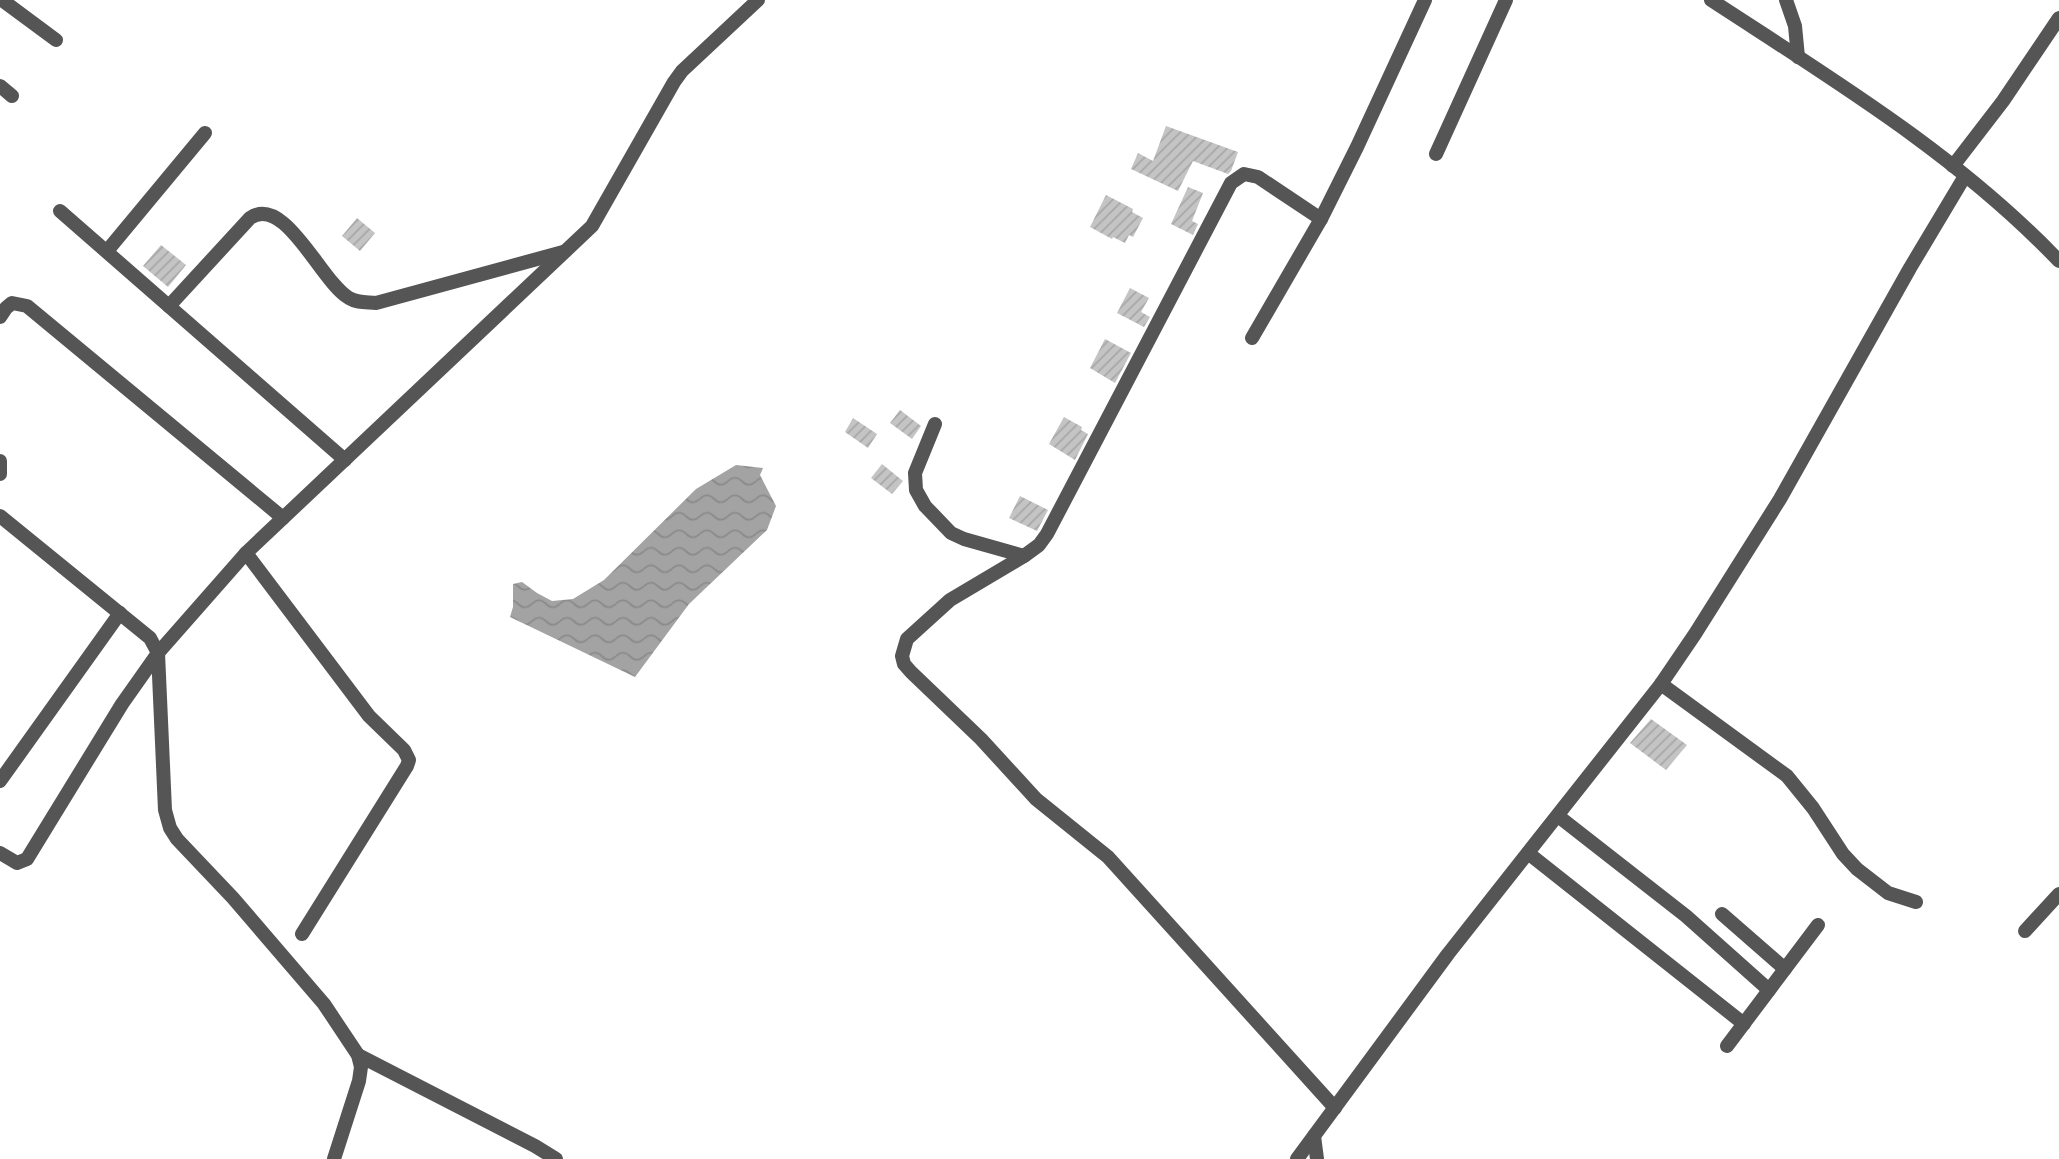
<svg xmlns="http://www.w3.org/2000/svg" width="2059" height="1159" font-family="'Open Sans',sans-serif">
	<defs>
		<pattern id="water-waves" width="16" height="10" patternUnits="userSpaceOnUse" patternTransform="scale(1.75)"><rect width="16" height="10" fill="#a3a3a3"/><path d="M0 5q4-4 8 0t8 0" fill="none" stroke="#8b8b8b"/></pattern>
		<pattern id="building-hatch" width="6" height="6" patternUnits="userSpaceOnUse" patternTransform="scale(1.75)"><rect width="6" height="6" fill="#c4c4c4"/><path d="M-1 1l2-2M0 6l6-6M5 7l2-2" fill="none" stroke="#a7a7a7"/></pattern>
	</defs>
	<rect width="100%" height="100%" fill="#fff"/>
	<polygon fill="url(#water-waves)" points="736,465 763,468 760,475 776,506 767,530 689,604 635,677 510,617 513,607 513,584 522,582 537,593 552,601 573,599 604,580 696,489"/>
	<g fill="url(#building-hatch)">
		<polygon points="1166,126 1238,152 1231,171 1228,174 1193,161 1178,191 1131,169 1138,153 1153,161"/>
		<polygon points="1188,187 1203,193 1192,221 1198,224 1193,235 1171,224"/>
		<polygon points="1106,195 1133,209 1132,212 1143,218 1133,237 1129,235 1125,243 1113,237 1112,239 1090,227"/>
		<polygon points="357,218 375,233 360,251 342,236"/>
		<polygon points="161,245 186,265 168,287 143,266"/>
		<polygon points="1130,288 1149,298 1141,312 1150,317 1144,327 1117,313"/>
		<polygon points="1105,339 1131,353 1115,383 1090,368"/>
		<polygon points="900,410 921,426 912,439 890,423"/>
		<polygon points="1064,417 1082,427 1081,430 1088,434 1075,460 1049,444"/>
		<polygon points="853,418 877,434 868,448 845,432"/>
		<polygon points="882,464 903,481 892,494 871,478"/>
		<polygon points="1020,496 1048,510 1037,531 1009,518"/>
		<polygon points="1651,719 1687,745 1666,770 1630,743"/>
	</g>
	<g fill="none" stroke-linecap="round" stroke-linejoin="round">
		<g stroke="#555" stroke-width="14">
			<polyline points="2,0 56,40"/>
			<path d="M1711,0c121,79 247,155 348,261"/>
			<polyline points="1786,0 1795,26 1798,57"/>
			<polyline points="0,86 12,96"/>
			<polyline points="1436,154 1506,0"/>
			<polyline points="1953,166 2003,101 2059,18"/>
			<polyline points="60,211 345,460"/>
			<polyline points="1321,219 1258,177 1244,174 1231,183 1047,534 1039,545 1024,556 950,600 907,639 902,656 904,664 911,672 981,739 1036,799 1108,857 1335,1108"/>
			<polyline points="107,251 205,133"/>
			<path d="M169,306l81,-88c35,-24 71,64 99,80 8,5 17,4 27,5l187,-51"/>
			<polyline points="0,317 6,308 12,303 27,306 283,518"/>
			<polyline points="1252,338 1321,219 1357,147 1425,0"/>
			<polyline points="935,424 915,473 916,490 925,506 951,533 964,539 1024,556"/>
			<polyline points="0,461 0,474"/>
			<polyline points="0,516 150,638 158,653 165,810 170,828 177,839 233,898 324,1004 358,1055 361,1067 359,1081 334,1159"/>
			<polyline points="246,553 369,716 404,750 409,760 407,766 302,934"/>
			<polyline points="1661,684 1787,776 1813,808 1843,854 1857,869 1888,893 1916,902"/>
			<polyline points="0,781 120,613"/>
			<polyline points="1558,816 1686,916 1769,990"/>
			<polyline points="0,853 17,863 27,859 122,704 158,653 246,553 592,226 674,82 682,71 758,0"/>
			<polyline points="1528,853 1744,1024"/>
			<polyline points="1722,914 1785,969"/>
			<polyline points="2025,931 2059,894"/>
			<polyline points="1727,1046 1818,925"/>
			<polyline points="358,1055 535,1146 556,1159"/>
			<polyline points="1314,1136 1317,1159"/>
			<polyline points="1297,1159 1448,954 1661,684 1695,634 1780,499 1910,268 1965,176"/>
		</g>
	</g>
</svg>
